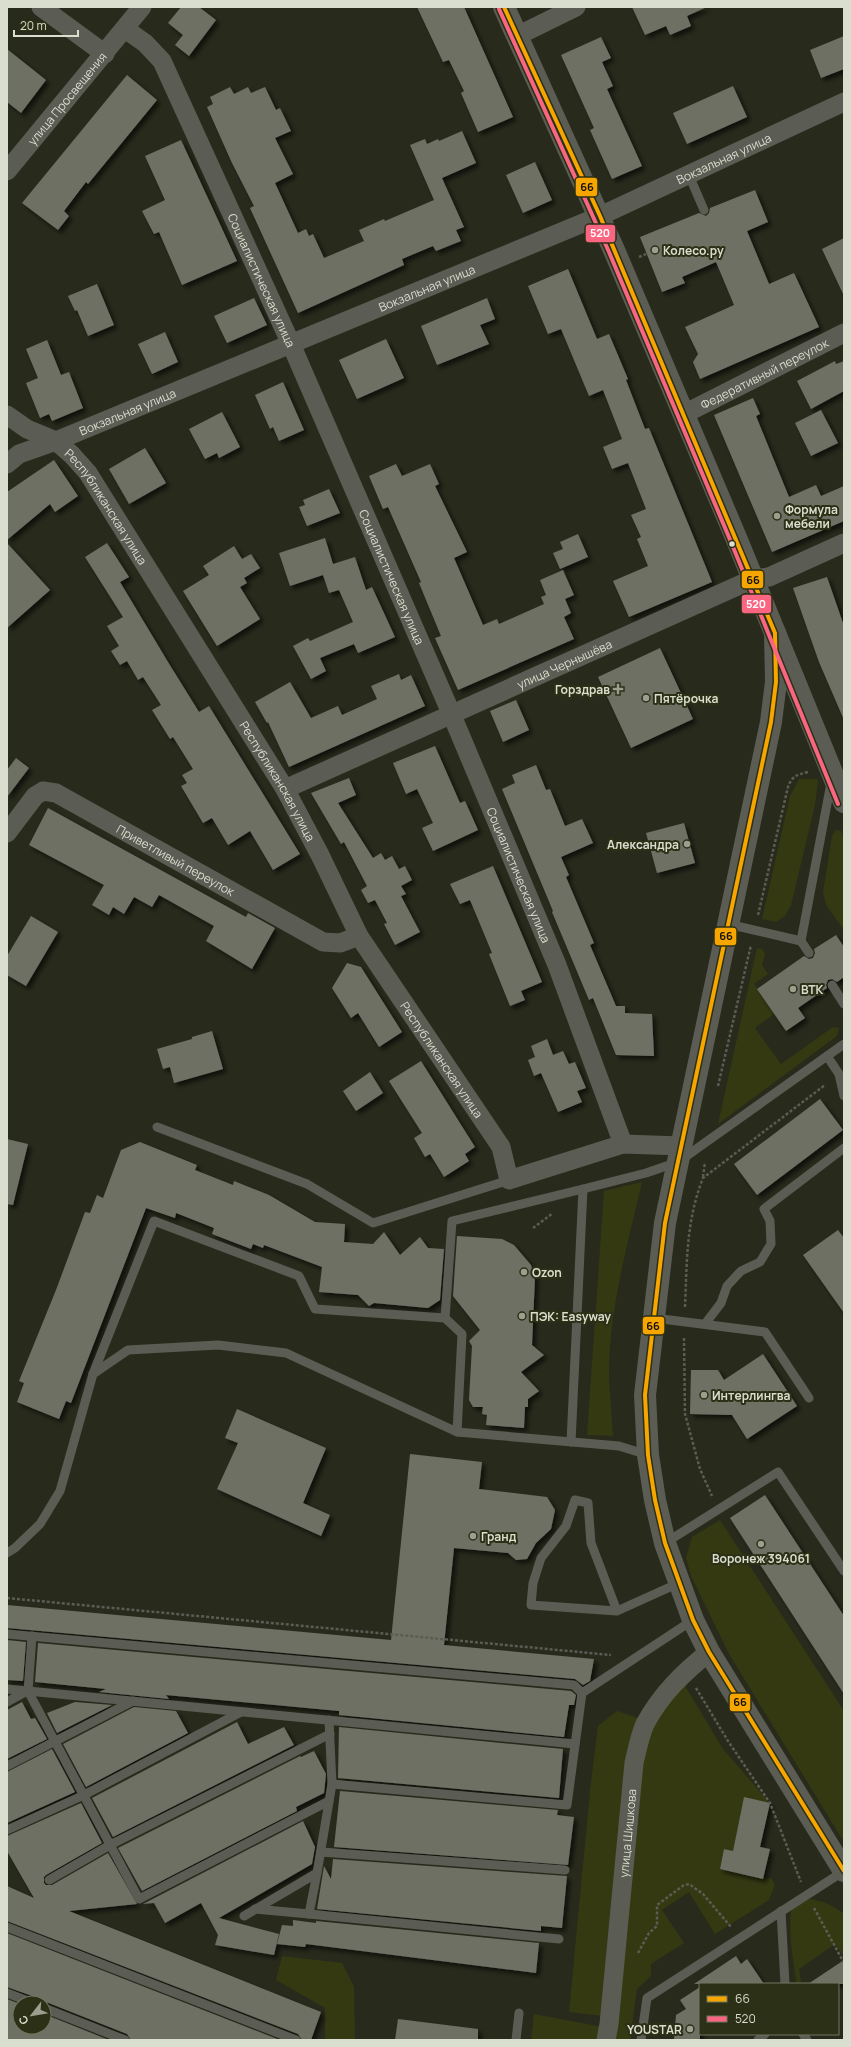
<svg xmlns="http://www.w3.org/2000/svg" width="851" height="2047" font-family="Manrope,sans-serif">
	<defs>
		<filter id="shadow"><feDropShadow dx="3.5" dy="3.5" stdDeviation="2" flood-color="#0009"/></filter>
	</defs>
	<rect width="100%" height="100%" fill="#282a1c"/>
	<g fill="#343912">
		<polygon points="799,779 818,779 815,805 791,905 785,916 776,922 762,919 790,796"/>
		<polygon points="836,830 841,831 844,839 844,930 826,905 823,892 832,836"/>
		<polygon points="757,948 762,949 765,954 762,965 768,974 754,984 774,1014 755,1028 781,1064 833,1027 839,1028 837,1036 718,1124"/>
		<path d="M642,1182c-14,61 -32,124 -33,187 0,22 3,45 4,67l-26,-1 17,-244z"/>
		<polygon points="720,1520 844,1711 844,1842 729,1654 691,1576 686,1558 692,1537"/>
		<polygon points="684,1684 723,1749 770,1803 744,1798 733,1851 724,1849 720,1869 763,1879 771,1878 775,1885 769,1900 715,1934 689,1892 662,1910 684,1943 651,1964 651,1976 637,1989 630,2040 607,2040 645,1725"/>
		<polygon points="617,1711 641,1719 603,2016 569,2012 590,1791 598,1726"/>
		<path d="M809,1899c14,2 24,6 35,15v43l-9,-13 -36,25 2,13 -4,2c-5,-26 -8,-49 -6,-75z"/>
		<polygon points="282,1956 342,1963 354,1987 355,2040 325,2040 325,2008 276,1980"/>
		<polygon points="534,2014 603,2027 600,2040 531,2040"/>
	</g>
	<g fill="#6e7064" filter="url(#shadow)">
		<polygon points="181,7 199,7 216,20 189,56 175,45 183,35 168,23"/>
		<polygon points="417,7 464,7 513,117 478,132 461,93 464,91 449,60 443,62"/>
		<polygon points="632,7 707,7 687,16 691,26 670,35 666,26 645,35"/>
		<polygon points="844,36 844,69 821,78 810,50"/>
		<polygon points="601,37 611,58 602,62 613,86 607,89 642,166 612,179 590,130 594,128 561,55"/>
		<polygon points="7,49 46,80 21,113 7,102"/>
		<polygon points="127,75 157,100 88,184 86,182 64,211 69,216 58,230 22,203"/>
		<polygon points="733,86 747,117 687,144 673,113"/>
		<polygon points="230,87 234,94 248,87 251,93 265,87 276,110 280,108 291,131 275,138 293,174 275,183 298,233 306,229 309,236 313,234 324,258 364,241 359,230 384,219 385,221 434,200 410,145 425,139 427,144 438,139 439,141 462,131 476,163 442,178 464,227 456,230 461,241 436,251 433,246 402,259 404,265 298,313 250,208 254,206 232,163 207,107 213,104 210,97"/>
		<polygon points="181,140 237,261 182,285 159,232 154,234 142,211 165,200 145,156"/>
		<polygon points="535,162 552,200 523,213 506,175"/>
		<polygon points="755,190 768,222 747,231 769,284 794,273 819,327 700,379 693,362 698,354 685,327 734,305 716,262 682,277 685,283 662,292 640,237 699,213 706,216 709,213 710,208"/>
		<polygon points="844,238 844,296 822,249"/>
		<polygon points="568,269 597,339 609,334 628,379 626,380 645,429 649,428 712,582 629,617 613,581 648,566 637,539 641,537 631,515 646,509 628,463 612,469 603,447 622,439 603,390 589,396 561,329 548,334 528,286"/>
		<polygon points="97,284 114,325 88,336 77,310 75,311 68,296"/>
		<polygon points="254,298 267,325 227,343 214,316"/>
		<polygon points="487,298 495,319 480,325 489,344 437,365 421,326"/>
		<polygon points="165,332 178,362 152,374 138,344"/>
		<polygon points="386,339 404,378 357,399 339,360"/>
		<polygon points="47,340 61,375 69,372 83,408 52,421 49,414 40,418 26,383 38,378 26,349"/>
		<polygon points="835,361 836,364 844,361 844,391 811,409 797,381"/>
		<polygon points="283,382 304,430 279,441 273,427 270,429 255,395"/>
		<polygon points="753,398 760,414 756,416 789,497 816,485 821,496 844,486 844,521 772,552 714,415"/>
		<polygon points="821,410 838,443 811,456 795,423"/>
		<polygon points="222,412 240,447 219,458 217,453 205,459 189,429"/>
		<polygon points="145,448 166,483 129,504 109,469"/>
		<polygon points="54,460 78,496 55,512 50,504 7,540 7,492"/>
		<polygon points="396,464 402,476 430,464 439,484 435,486 467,552 454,558 483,625 497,619 499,624 544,604 541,597 546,595 540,580 563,570 574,595 565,599 571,613 564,617 574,639 458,690 435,638 441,636 419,583 421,582 388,507 383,509 369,476"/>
		<polygon points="329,489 340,513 307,526 299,507 305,505 303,500"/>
		<polygon points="578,534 588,557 560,569 553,553 563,549 560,542"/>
		<polygon points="325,538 333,564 355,557 366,590 372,587 395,637 358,653 354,644 320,658 326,671 311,679 293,646 308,638 310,641 353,622 339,590 329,593 323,575 290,586 279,553"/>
		<polygon points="7,543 50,590 7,628"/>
		<polygon points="107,543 129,577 120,582 168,662 199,712 209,706 300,854 273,870 250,831 228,845 212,818 203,823 181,786 187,783 182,775 193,769 173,737 170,739 152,710 161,705 143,677 138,680 127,661 120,665 111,651 119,646 107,626 123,617 85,557"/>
		<polygon points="234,546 242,559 251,554 260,568 244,578 247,583 240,587 260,619 217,646 183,591 209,575 203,566"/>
		<polygon points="827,577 844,626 844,720 819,662 793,588"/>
		<polygon points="660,648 693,719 631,748 598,677"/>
		<polygon points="399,674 401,680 411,675 425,706 289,767 268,722 267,723 255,702 290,682 311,718 338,706 342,715 377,699 371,686"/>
		<polygon points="516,700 529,730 503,742 490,711"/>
		<polygon points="435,746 460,803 465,801 478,830 433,851 422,828 433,823 417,789 406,794 393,763"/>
		<polygon points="16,758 29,768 7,797 7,770"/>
		<polygon points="536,765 546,790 550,789 565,826 582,819 593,843 561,857 569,875 566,877 594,943 590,945 616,1006 625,1006 625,1013 652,1014 654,1056 616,1055 593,998 589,1000 552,912 553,911 502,789 515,783 512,775"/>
		<polygon points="349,778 356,795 338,803 373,858 381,853 385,860 392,856 399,869 405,866 412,880 401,886 406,894 401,896 420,932 395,945 384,924 387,923 375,900 368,903 361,890 367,886 344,842 341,844 311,793"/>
		<polygon points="48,808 246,917 248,913 275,928 252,969 206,941 214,926 159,895 152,907 134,897 124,914 113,907 109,915 92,905 104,885 29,845"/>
		<polygon points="684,823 695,863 657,873 646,833"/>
		<polygon points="493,866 542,982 521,991 525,1000 510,1006 489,954 492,953 470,900 460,904 450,884"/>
		<polygon points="31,916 58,932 26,986 7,975 7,956"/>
		<polygon points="836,935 844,947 844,977 837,982 832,979 828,980 826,985 827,988 798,1008 805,1018 786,1031 757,989 804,956 809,959 813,958 815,953 814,949"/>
		<polygon points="347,963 361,967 402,1032 379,1047 358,1013 351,1018 332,988"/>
		<polygon points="212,1031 223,1069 174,1083 170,1067 163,1069 157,1049 192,1039 192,1037"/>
		<polygon points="547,1039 553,1055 563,1051 569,1064 575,1062 586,1088 577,1091 582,1102 558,1112 541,1073 534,1076 528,1060 535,1057 531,1046"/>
		<polygon points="421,1061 475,1147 465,1154 469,1161 444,1177 430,1154 425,1157 414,1138 422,1133 389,1081"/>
		<polygon points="370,1072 383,1093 356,1111 343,1091"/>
		<polygon points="820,1099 843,1130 757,1195 734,1164"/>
		<polygon points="7,1139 28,1144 13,1205 7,1204"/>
		<polygon points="140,1142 197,1165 195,1170 233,1185 234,1181 269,1195 315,1222 345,1224 344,1242 373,1244 384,1232 400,1255 420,1237 428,1248 444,1249 440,1300 428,1308 374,1303 369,1306 358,1295 319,1292 322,1267 264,1245 263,1248 253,1244 251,1249 212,1234 214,1228 176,1213 175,1218 146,1208 71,1403 66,1401 59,1419 17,1402 24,1383 19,1381 56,1290 85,1212 90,1213 97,1195 103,1198 121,1150"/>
		<polygon points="838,1230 844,1238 844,1313 803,1255"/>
		<polygon points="457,1236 502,1239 514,1245 531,1265 535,1277 532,1345 544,1355 521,1372 539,1391 528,1399 528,1407 525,1407 524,1428 486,1425 487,1415 482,1414 483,1407 473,1407 469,1400 472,1346 469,1341 480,1330 453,1296"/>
		<polygon points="763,1354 797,1406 747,1439 732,1415 690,1414 691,1370 718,1370 724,1380"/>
		<polygon points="237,1409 326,1448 303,1503 330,1515 321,1536 217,1489 238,1443 225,1438"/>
		<polygon points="410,1454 482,1462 479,1489 547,1497 555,1510 551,1529 536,1543 527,1559 516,1560 508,1553 454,1548 444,1645 594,1659 590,1681 583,1685 575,1679 7,1628 7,1605 391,1640"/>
		<polygon points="765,1495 844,1616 844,1694 730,1518"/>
		<polygon points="7,1640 26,1642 23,1681 7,1680"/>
		<polygon points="38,1643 571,1691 576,1695 574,1705 569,1705 564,1737 339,1715 339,1711 166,1695 169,1699 99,1692 106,1689 35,1682"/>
		<polygon points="22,1702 31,1719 35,1718 47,1739 7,1759 7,1710"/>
		<polygon points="75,1702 112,1705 57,1733 47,1713"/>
		<polygon points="134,1707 176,1711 188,1733 86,1787 63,1744"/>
		<polygon points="237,1722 248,1744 284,1727 294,1745 113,1837 92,1798"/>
		<polygon points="339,1727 563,1749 559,1798 338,1778"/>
		<polygon points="52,1749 75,1792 7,1823 7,1772"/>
		<polygon points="314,1751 326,1774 324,1793 296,1807 297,1811 142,1891 118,1848 300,1756 301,1757"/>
		<polygon points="340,1791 558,1810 557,1815 574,1817 568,1865 334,1847"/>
		<polygon points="744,1797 770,1803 760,1847 770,1849 763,1879 720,1869 724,1849 733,1851"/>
		<polygon points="81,1803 102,1843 46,1875 44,1877 44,1883 46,1885 52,1885 108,1853 137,1904 69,1911 321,2012 311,2040 302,2040 298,2034 7,1921 7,1886 34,1898 7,1851 7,1836"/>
		<polygon points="303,1821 315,1847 312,1864 219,1918 279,1934 274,1955 215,1945 218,1935 201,1903 165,1923 154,1903 143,1904"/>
		<polygon points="333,1859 567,1876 562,1928 541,1926 541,1931 317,1909 324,1866 331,1879"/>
		<polygon points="293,1920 316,1923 316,1921 539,1943 536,1973 306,1944 305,1947 277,1944 282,1925 293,1926"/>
		<polygon points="7,1933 280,2040 131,2040 127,2034 46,2002 39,2003 35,1997 7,1987"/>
		<polygon points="736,1956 741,1964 747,1959 764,1984 694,1984"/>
		<polygon points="844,1960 844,1984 808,1984"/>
		<polygon points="700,1987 700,2040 674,2040 676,2015 686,2009 680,2000"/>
		<polygon points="7,1999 20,2004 20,2027 44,2027 44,2014 109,2040 7,2040"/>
		<polygon points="398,2019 478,2029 478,2040 395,2040"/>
	</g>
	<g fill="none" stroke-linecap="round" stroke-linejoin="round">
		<g stroke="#5b5c53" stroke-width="2.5" stroke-dasharray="3 2" stroke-linecap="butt">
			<polyline points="639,257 646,254"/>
			<path d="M758,915l30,-128c4,-11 8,-12 20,-15"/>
			<polyline points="718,1086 751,945"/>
			<polyline points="703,1177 705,1162"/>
			<polyline points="533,1228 553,1213"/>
			<path d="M685,1307c2,-46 1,-86 18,-129l122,-93"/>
			<polyline points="684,1338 685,1414 700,1469 712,1496"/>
			<polyline points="7,1598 611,1655"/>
			<polyline points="696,1688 728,1741 770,1803 801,1882"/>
			<polyline points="814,1908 844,1963"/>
			<polyline points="638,1953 649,1933 657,1926 657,1905 684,1885 689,1884 703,1894 731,1927"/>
		</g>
		<g stroke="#5b5d54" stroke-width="9">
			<polyline points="688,173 704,210"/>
			<polyline points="728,924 801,941"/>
			<polyline points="809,953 801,941 831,783"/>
			<polyline points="832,985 844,1004"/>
			<polyline points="827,1056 839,1074 844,1096"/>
			<polyline points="157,1127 307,1184 373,1223 509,1180"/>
			<polyline points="654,1318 765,1332 809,1398"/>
			<polyline points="705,1324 721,1303 727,1286 741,1271 760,1262 771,1244 770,1221 764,1209 844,1148"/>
			<polyline points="93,1374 154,1221 299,1276 315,1309 445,1318"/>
			<polyline points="457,1432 462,1334 445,1318 452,1221 583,1189"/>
			<polyline points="571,1442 583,1189 646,1173 678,1162 844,1044"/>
			<polyline points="665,1543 778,1472 844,1571"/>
			<polyline points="7,1553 15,1548 40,1524 60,1491 93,1374 128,1350 218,1345 286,1353 457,1432 619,1446 648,1455"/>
			<polyline points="617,1611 591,1543 588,1503 575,1500 566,1526 541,1558 533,1583 531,1605 617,1611 679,1583"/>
			<polyline points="7,1634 574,1685 582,1693"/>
			<polyline points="32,1636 28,1691 139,1899 329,1801"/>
			<polyline points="7,1689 575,1744"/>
			<polyline points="7,1702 27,1691"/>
			<polyline points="7,1766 133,1701"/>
			<polyline points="332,1784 567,1805 582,1693 693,1620"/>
			<polyline points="7,1830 84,1795 241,1712"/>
			<polyline points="321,1852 565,1870"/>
			<polyline points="317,1873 309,1914 559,1939"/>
			<polyline points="49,1880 110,1845 330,1734"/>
			<polyline points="255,1909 309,1914"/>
			<polyline points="781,1911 785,1984"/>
			<polyline points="244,1916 317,1873 332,1784 329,1720"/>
			<polyline points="7,1927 296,2040"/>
			<polyline points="7,1993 33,2003"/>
			<polyline points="44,2008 125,2040"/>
			<polyline points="803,2034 807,2040"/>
			<polyline points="516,2040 519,2013"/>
			<polyline points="641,2040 647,1998 844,1871"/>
			<polyline points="758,2040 765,2034"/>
		</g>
		<g stroke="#5b5d54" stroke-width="19">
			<polyline points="41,7 105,54"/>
			<path id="s1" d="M125,29l20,14 17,18 129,283 160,369 106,252 66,179"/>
			<polyline points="517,36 576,7"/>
			<path id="s2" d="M7,171l135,-164"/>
			<path id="s3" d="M684,414l160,-81"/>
			<path id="s4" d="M7,415l20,14 29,12 16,14 16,18 197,316 35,66 39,81 142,211 8,33 114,-36 59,2"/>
			<path id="s5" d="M7,464l12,-10 37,-13 544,-225 244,-114"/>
			<path id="s6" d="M285,789l468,-210 16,-2 75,-34"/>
			<path id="s7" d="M7,833l28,-37 8,-5 13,2 267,149 17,1 19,-7"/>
			<path id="s8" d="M606,2040l3,-16 25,-261c3,-13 6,-28 11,-39 16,-30 38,-51 64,-72"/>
		</g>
		<g stroke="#5b5d54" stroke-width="22">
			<polyline points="504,7 614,250 737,540 844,802"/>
			<polyline points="775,633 776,682 771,722 665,1223 645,1395 648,1455 655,1500 665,1543 693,1620 709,1652 844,1871"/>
		</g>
		<defs>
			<polyline id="bus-1" points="504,7 600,216 775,633 776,682 771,722 665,1223 645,1395 648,1455 655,1500 665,1543 693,1620 709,1652 844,1871"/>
			<polyline id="bus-2" points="499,9 609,252 731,542 838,804"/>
		</defs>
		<use href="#bus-1" stroke="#2c3016" stroke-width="7"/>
		<use href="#bus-2" stroke="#2c3016" stroke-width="7"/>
		<use href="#bus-1" stroke="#f7a600" stroke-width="4"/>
		<use href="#bus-2" stroke="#fa6682" stroke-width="4"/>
	</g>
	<g fill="#9c9f90" stroke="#2c3016" stroke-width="1.5">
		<circle cx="655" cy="250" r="4"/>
		<circle cx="777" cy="516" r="4"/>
		<path d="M616 683h4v4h4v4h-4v4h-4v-4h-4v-4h4z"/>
		<circle cx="646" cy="698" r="4"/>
		<circle cx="687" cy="844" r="4"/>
		<circle cx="793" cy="989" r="4"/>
		<circle cx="524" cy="1272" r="4"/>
		<circle cx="522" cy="1316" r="4"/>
		<circle cx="704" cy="1395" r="4"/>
		<circle cx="473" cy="1536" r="4"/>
		<circle cx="761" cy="1544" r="4"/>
		<circle cx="690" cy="2029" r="4"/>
	</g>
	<circle fill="#dadece" stroke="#2c3016" stroke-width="1.5" cx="732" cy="544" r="3.5"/>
	<g text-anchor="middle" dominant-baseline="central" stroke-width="4" stroke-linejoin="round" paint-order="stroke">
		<g font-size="12" fill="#dadece" stroke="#2c3016">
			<text stroke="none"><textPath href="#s2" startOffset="94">улица Просвещения</textPath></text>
			<text stroke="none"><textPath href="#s5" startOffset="780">Вокзальная улица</textPath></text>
			<text stroke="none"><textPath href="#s1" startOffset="290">Социалистическая улица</textPath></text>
			<text stroke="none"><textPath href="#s5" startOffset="456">Вокзальная улица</textPath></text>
			<text stroke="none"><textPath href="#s3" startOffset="90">Федеративный переулок</textPath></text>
			<text stroke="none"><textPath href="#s5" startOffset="132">Вокзальная улица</textPath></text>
			<text stroke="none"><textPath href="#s4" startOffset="139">Республиканская улица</textPath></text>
			<text stroke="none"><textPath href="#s1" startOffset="614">Социалистическая улица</textPath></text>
			<text stroke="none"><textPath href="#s6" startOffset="306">улица Чернышёва</textPath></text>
			<text stroke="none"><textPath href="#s4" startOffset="463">Республиканская улица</textPath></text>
			<text stroke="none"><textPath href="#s7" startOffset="206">Приветливый переулок</textPath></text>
			<text stroke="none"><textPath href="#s1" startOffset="938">Социалистическая улица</textPath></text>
			<text stroke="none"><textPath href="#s4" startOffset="787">Республиканская улица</textPath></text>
			<text stroke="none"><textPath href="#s8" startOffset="208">улица Шишкова</textPath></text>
		</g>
		<g font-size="12" font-weight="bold" fill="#dadece" stroke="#2c3016" text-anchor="start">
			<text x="663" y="250">Колесо.ру</text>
			<text x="785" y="509">Формула<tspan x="785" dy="14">мебели</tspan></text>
			<text x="610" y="689" text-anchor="end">Горздрав</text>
			<text x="654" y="698">Пятёрочка</text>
			<text x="679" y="844" text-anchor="end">Александра</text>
			<text x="801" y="989">ВТК</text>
			<text x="532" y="1272">Ozon</text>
			<text x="530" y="1316">ПЭК: Easyway</text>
			<text x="712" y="1395">Интерлингва</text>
			<text x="481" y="1536">Гранд</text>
			<text x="761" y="1558" text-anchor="middle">Воронеж 394061</text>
			<text x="682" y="2029" text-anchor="end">YOUSTAR</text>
		</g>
	</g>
	<g stroke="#2c3016" stroke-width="1.5">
		<rect x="575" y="177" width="23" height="20" rx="4" fill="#f7a600"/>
		<rect x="585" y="224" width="31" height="19" rx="4" fill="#fa6682"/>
		<rect x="741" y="570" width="23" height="19" rx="4" fill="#f7a600"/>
		<rect x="741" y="594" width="31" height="20" rx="4" fill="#fa6682"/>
		<rect x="714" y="927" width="23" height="19" rx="4" fill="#f7a600"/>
		<rect x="642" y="1316" width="23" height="19" rx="4" fill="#f7a600"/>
		<rect x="729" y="1693" width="22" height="19" rx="4" fill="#f7a600"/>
	</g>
	<g font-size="11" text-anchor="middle" font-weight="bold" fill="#fff">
		<text x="600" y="237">520</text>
		<text x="756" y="608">520</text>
	</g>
	<g font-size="11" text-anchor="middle" font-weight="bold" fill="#111">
		<text x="587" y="191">66</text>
		<text x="753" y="584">66</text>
		<text x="726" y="940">66</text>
		<text x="653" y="1330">66</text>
		<text x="740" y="1706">66</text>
	</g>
	<rect width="851" height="2047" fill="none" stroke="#dadece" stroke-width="16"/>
	<rect x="699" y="1983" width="140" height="52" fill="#2c3016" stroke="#727660"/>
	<rect x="707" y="1996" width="20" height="6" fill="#f7a600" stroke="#727660"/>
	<text x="735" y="2003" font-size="12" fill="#dadece">66</text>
	<rect x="707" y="2016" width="20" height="6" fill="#fa6682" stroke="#727660"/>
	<text x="735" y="2023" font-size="12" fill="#dadece">520</text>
	<g transform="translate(32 2015) rotate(239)"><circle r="19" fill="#2c3016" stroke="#727660"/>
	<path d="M0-3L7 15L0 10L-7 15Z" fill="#9c9f90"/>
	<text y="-6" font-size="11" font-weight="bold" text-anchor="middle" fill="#dadece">С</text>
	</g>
	<path d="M14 30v6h64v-6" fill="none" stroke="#dadece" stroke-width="2"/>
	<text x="20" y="30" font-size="12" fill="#dadece" stroke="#2c3016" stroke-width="3" paint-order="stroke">20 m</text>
</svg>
